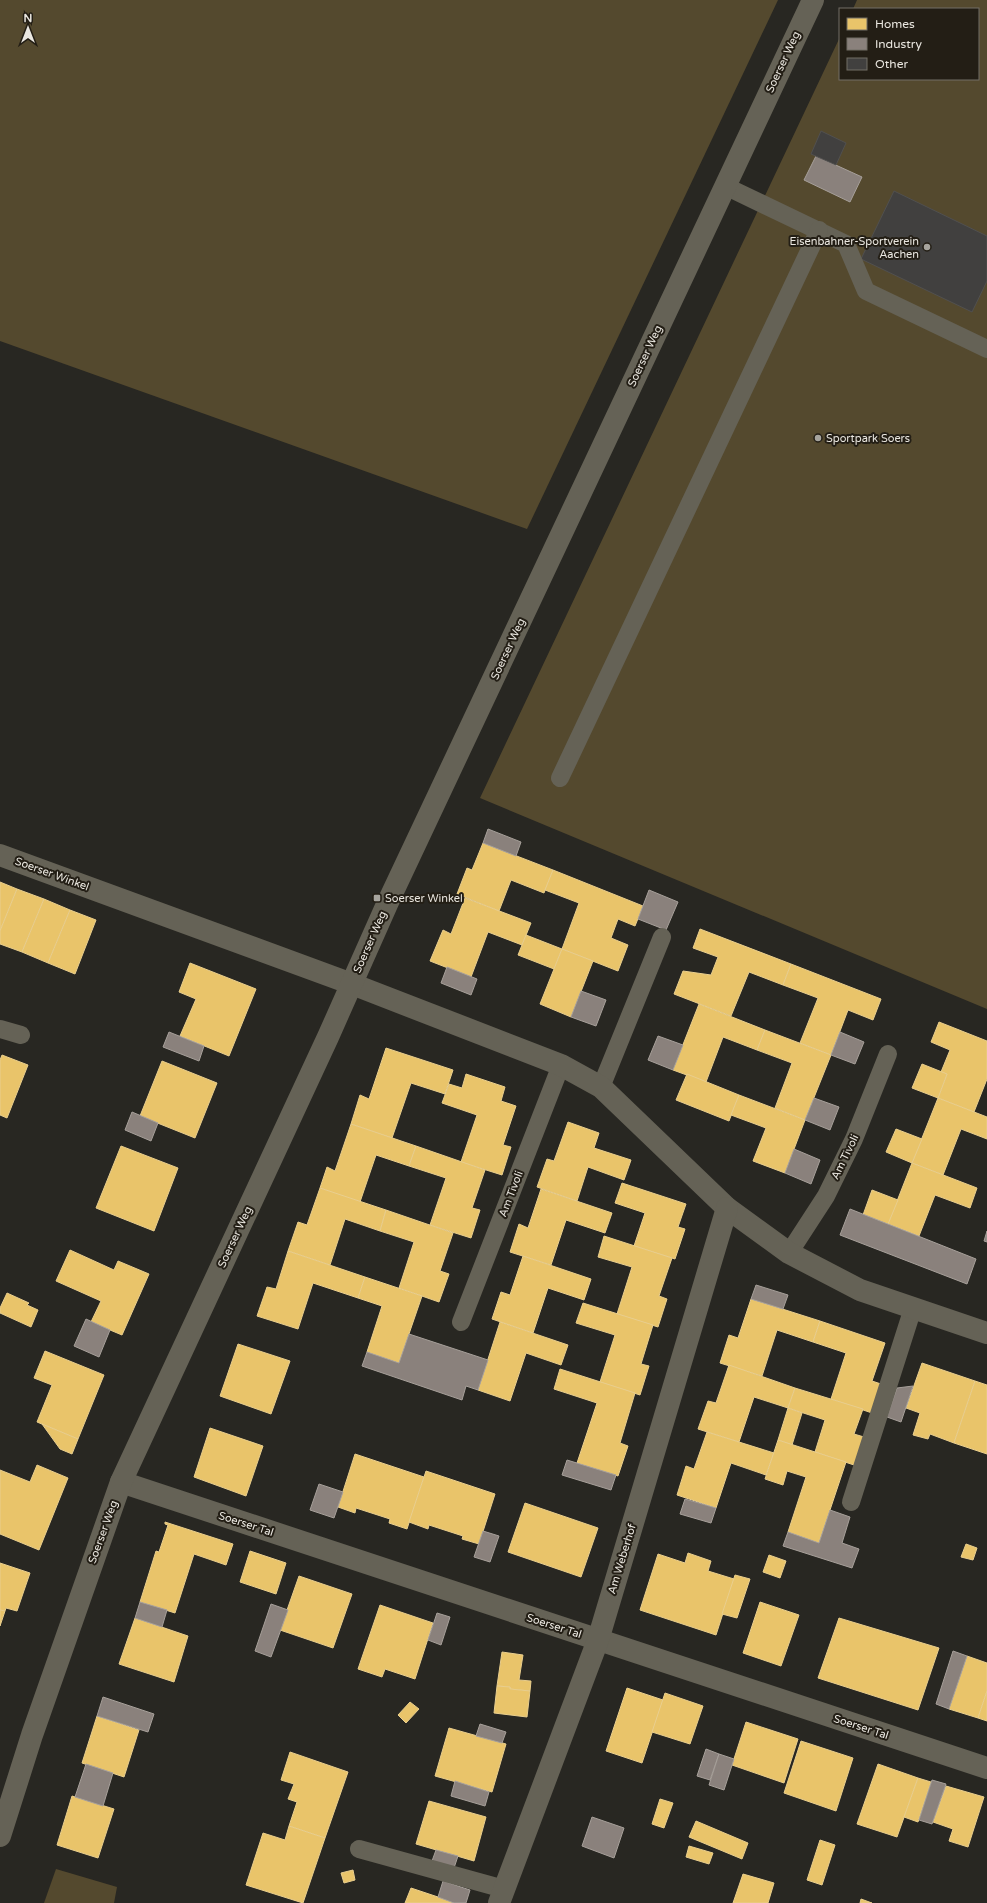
<svg xmlns="http://www.w3.org/2000/svg" width="987" height="1903" font-family="'Varela Round',sans-serif">
	<rect width="100%" height="100%" fill="#282722"/>
	<g fill="#54492e">
		<polygon points="0,0 778,0 527,529 0,341"/>
		<polygon points="857,0 987,0 987,1009 480,798 840,37 840,79 978,79 978,9 853,9"/>
		<polygon points="56,1869 117,1887 114,1903 44,1903"/>
	</g>
	<g fill="#e9c46a" stroke="#e9ce8d">
		<polygon points="483,843 553,870 544,893 511,880 499,911 457,894 467,868 472,870"/>
		<polygon points="553,870 643,906 635,926 618,919 611,938 628,945 618,971 562,949 579,903 545,890"/>
		<polygon points="0,882 17,889 0,931"/>
		<polygon points="17,889 44,899 22,952 0,944 0,931"/>
		<polygon points="465,898 531,923 522,945 488,932 471,977 430,961 443,930 451,934"/>
		<polygon points="44,899 70,910 48,963 22,952"/>
		<polygon points="70,910 96,920 75,974 48,963"/>
		<polygon points="700,929 791,964 783,985 749,972 731,1016 674,994 683,971 711,975 718,957 693,948"/>
		<polygon points="526,935 562,949 554,969 518,955"/>
		<polygon points="562,949 593,961 571,1017 540,1004"/>
		<polygon points="190,963 256,989 229,1056 180,1036 196,999 179,992"/>
		<polygon points="791,964 881,999 873,1020 848,1010 831,1055 800,1043 818,998 783,985"/>
		<polygon points="699,1004 765,1030 757,1050 723,1037 706,1082 673,1070"/>
		<polygon points="939,1022 987,1041 987,1079 974,1112 938,1098 947,1074 941,1072 950,1050 931,1042"/>
		<polygon points="765,1030 831,1055 805,1120 775,1108 792,1063 757,1050"/>
		<polygon points="386,1048 453,1070 445,1094 411,1083 392,1138 351,1124 360,1095 369,1099"/>
		<polygon points="2,1055 28,1065 7,1118 0,1115 0,1060"/>
		<polygon points="162,1061 217,1083 195,1138 140,1116"/>
		<polygon points="922,1064 947,1074 938,1098 912,1088"/>
		<polygon points="466,1074 505,1087 501,1101 516,1106 503,1145 511,1147 502,1175 461,1162 477,1115 442,1103 449,1084 462,1088"/>
		<polygon points="687,1074 739,1095 729,1121 676,1100"/>
		<polygon points="739,1095 805,1120 785,1173 753,1161 766,1128 731,1115"/>
		<polygon points="938,1098 987,1117 987,1139 961,1129 943,1175 912,1163"/>
		<polygon points="568,1122 599,1133 594,1148 631,1160 624,1180 588,1167 577,1201 537,1187 547,1159 554,1161"/>
		<polygon points="351,1124 416,1146 409,1166 376,1155 360,1202 320,1188 327,1167 335,1171"/>
		<polygon points="896,1129 922,1139 912,1163 886,1152"/>
		<polygon points="121,1146 178,1168 154,1231 96,1208"/>
		<polygon points="416,1146 485,1170 472,1208 480,1210 471,1238 430,1225 446,1178 409,1166"/>
		<polygon points="912,1163 977,1188 970,1208 935,1195 919,1236 888,1224"/>
		<polygon points="622,1183 686,1204 678,1227 685,1229 675,1259 634,1246 645,1213 615,1203"/>
		<polygon points="320,1188 386,1210 380,1231 345,1219 330,1265 288,1251 298,1222 307,1225"/>
		<polygon points="541,1189 612,1213 605,1233 566,1220 551,1265 510,1252 519,1224 528,1228"/>
		<polygon points="872,1190 898,1200 888,1224 863,1215"/>
		<polygon points="386,1210 453,1233 440,1271 449,1274 439,1302 399,1288 414,1242 380,1231"/>
		<polygon points="604,1236 672,1258 659,1296 667,1299 658,1327 617,1314 632,1267 598,1257"/>
		<polygon points="70,1250 114,1270 118,1261 149,1274 122,1335 91,1322 101,1301 56,1281"/>
		<polygon points="288,1251 365,1277 358,1298 313,1283 298,1329 257,1316 267,1287 276,1289"/>
		<polygon points="523,1256 591,1279 584,1300 548,1288 533,1333 492,1319 501,1292 510,1295"/>
		<polygon points="365,1277 422,1296 399,1363 367,1352 382,1306 358,1298"/>
		<polygon points="7,1293 29,1303 27,1305 38,1310 31,1327 0,1313 0,1308"/>
		<polygon points="751,1299 820,1321 813,1342 777,1330 762,1376 720,1363 729,1335 738,1338"/>
		<polygon points="583,1303 653,1325 641,1364 649,1366 640,1395 600,1382 615,1335 576,1323"/>
		<polygon points="820,1321 885,1343 872,1381 881,1384 872,1413 831,1399 846,1353 813,1342"/>
		<polygon points="500,1322 568,1345 561,1365 526,1353 510,1401 478,1390"/>
		<polygon points="238,1344 290,1361 271,1414 220,1396"/>
		<polygon points="45,1351 104,1375 78,1439 37,1422 52,1385 34,1378"/>
		<polygon points="922,1363 975,1381 954,1443 930,1434 928,1439 913,1435 920,1413 906,1408"/>
		<polygon points="729,1365 795,1388 788,1408 754,1397 739,1442 698,1429 708,1401 716,1403"/>
		<polygon points="560,1369 635,1393 620,1443 628,1446 618,1476 577,1463 597,1403 554,1389"/>
		<polygon points="975,1381 987,1385 987,1454 954,1443"/>
		<polygon points="795,1388 863,1409 854,1434 864,1437 854,1465 815,1452 825,1420 788,1408"/>
		<polygon points="788,1408 802,1413 792,1445 778,1440"/>
		<polygon points="42,1424 78,1439 72,1454 60,1449"/>
		<polygon points="210,1428 263,1446 246,1496 194,1477"/>
		<polygon points="707,1432 774,1453 766,1475 731,1463 716,1508 677,1495 686,1466 694,1469"/>
		<polygon points="778,1440 846,1462 819,1543 788,1532 806,1477 787,1471 783,1485 765,1479"/>
		<polygon points="355,1454 424,1477 407,1529 389,1523 390,1519 356,1508 355,1513 338,1507"/>
		<polygon points="37,1465 68,1478 39,1550 0,1534 0,1470 30,1482"/>
		<polygon points="426,1471 495,1494 479,1544 462,1539 463,1536 429,1525 428,1529 409,1522"/>
		<polygon points="525,1503 598,1528 581,1577 508,1552"/>
		<polygon points="165,1522 233,1544 226,1565 194,1554 175,1613 140,1602 156,1551 159,1552 168,1525 165,1524"/>
		<polygon points="966,1544 977,1548 973,1560 961,1557"/>
		<polygon points="250,1551 286,1563 276,1594 240,1582"/>
		<polygon points="688,1553 711,1561 708,1571 734,1579 716,1635 640,1610 658,1554 685,1563"/>
		<polygon points="769,1555 786,1561 780,1578 763,1572"/>
		<polygon points="0,1563 30,1573 17,1611 6,1608 5,1611 0,1610"/>
		<polygon points="735,1575 750,1579 737,1618 722,1614"/>
		<polygon points="299,1576 352,1594 333,1648 280,1630"/>
		<polygon points="760,1602 799,1615 781,1666 743,1653"/>
		<polygon points="380,1605 433,1623 415,1679 385,1669 382,1677 358,1669"/>
		<polygon points="0,1610 5,1611 0,1626"/>
		<polygon points="135,1618 188,1636 174,1682 119,1664"/>
		<polygon points="839,1618 939,1648 918,1710 818,1678"/>
		<polygon points="502,1652 523,1655 519,1680 531,1681 530,1691 510,1689 510,1687 497,1686"/>
		<polygon points="967,1656 987,1663 987,1691 978,1718 949,1709"/>
		<polygon points="497,1686 510,1687 510,1689 530,1691 527,1717 494,1713"/>
		<polygon points="627,1688 663,1700 642,1763 606,1751"/>
		<polygon points="987,1691 987,1721 978,1718"/>
		<polygon points="665,1693 703,1706 690,1744 652,1732"/>
		<polygon points="410,1702 419,1709 406,1723 398,1715"/>
		<polygon points="97,1716 139,1730 124,1777 82,1763"/>
		<polygon points="746,1722 798,1739 784,1783 732,1765"/>
		<polygon points="449,1728 506,1744 492,1792 435,1776"/>
		<polygon points="801,1741 853,1758 836,1811 784,1793"/>
		<polygon points="290,1752 348,1772 325,1838 289,1826 297,1802 288,1799 294,1784 281,1780"/>
		<polygon points="878,1764 918,1778 897,1837 857,1824"/>
		<polygon points="918,1778 931,1782 918,1822 904,1817"/>
		<polygon points="946,1786 984,1797 968,1847 949,1841 953,1829 933,1822"/>
		<polygon points="72,1796 114,1809 98,1858 57,1845"/>
		<polygon points="660,1799 673,1803 664,1828 652,1824"/>
		<polygon points="429,1801 486,1817 474,1861 416,1844"/>
		<polygon points="696,1821 748,1843 742,1859 689,1837"/>
		<polygon points="289,1826 325,1838 303,1903 246,1885 263,1833 285,1840"/>
		<polygon points="820,1840 835,1845 822,1885 807,1880"/>
		<polygon points="689,1846 713,1853 709,1864 686,1857"/>
		<polygon points="353,1870 355,1880 344,1883 341,1873"/>
		<polygon points="743,1874 774,1883 768,1903 733,1903"/>
		<polygon points="411,1888 438,1897 454,1903 405,1903"/>
		<polygon points="861,1899 872,1903 860,1903"/>
	</g>
	<g fill="#8a817c" stroke="#a7a09a">
		<polygon points="816,156 862,177 850,202 804,180"/>
		<polygon points="488,829 521,842 516,856 483,843"/>
		<polygon points="649,890 678,902 666,930 638,919"/>
		<polygon points="447,967 477,979 471,995 441,983"/>
		<polygon points="581,991 606,1000 596,1026 571,1017"/>
		<polygon points="169,1032 204,1046 199,1061 163,1047"/>
		<polygon points="840,1032 864,1042 855,1064 831,1055"/>
		<polygon points="658,1036 683,1045 673,1070 648,1060"/>
		<polygon points="814,1098 839,1107 830,1130 805,1120"/>
		<polygon points="132,1112 158,1123 151,1141 125,1130"/>
		<polygon points="794,1149 820,1160 811,1184 785,1173"/>
		<polygon points="850,1209 976,1259 967,1284 840,1235"/>
		<polygon points="987,1231 987,1242 984,1241"/>
		<polygon points="756,1285 788,1295 783,1309 751,1299"/>
		<polygon points="86,1319 110,1330 99,1357 74,1346"/>
		<polygon points="409,1334 488,1360 478,1390 466,1386 462,1400 362,1366 367,1352 399,1363"/>
		<polygon points="913,1386 901,1422 887,1417 897,1388"/>
		<polygon points="567,1460 616,1475 611,1490 562,1475"/>
		<polygon points="319,1484 343,1492 334,1518 310,1510"/>
		<polygon points="685,1499 716,1508 711,1523 680,1514"/>
		<polygon points="830,1510 850,1517 842,1543 859,1549 852,1568 783,1546 788,1532 819,1543"/>
		<polygon points="483,1531 499,1536 490,1562 474,1557"/>
		<polygon points="140,1602 167,1610 162,1627 135,1618"/>
		<polygon points="271,1604 288,1610 271,1657 255,1651"/>
		<polygon points="437,1613 450,1617 441,1645 428,1640"/>
		<polygon points="953,1651 967,1656 949,1709 936,1704"/>
		<polygon points="103,1697 154,1714 148,1732 97,1716"/>
		<polygon points="480,1724 506,1732 502,1743 476,1736"/>
		<polygon points="706,1749 719,1754 710,1780 697,1776"/>
		<polygon points="719,1754 734,1759 724,1790 709,1785"/>
		<polygon points="86,1764 113,1773 103,1806 75,1797"/>
		<polygon points="932,1780 946,1784 932,1824 919,1820"/>
		<polygon points="455,1781 489,1792 485,1806 451,1796"/>
		<polygon points="592,1817 624,1828 614,1858 582,1846"/>
		<polygon points="436,1850 458,1856 454,1868 432,1861"/>
		<polygon points="443,1881 470,1890 466,1903 454,1903 438,1897"/>
	</g>
	<g fill="#41403f" stroke="#51504f">
		<polygon points="821,131 846,143 836,165 811,154"/>
		<polygon points="894,191 987,236 987,281 972,312 861,259"/>
	</g>
	<g fill="none" stroke-linecap="round" stroke-linejoin="round">
		<g stroke="#656256" stroke-width="18">
			<polyline points="725,186 846,244 866,291 987,349"/>
			<polyline points="560,778 819,230"/>
			<polyline points="0,1029 21,1035"/>
			<polyline points="601,1087 662,937"/>
			<polyline points="789,1253 826,1196 854,1139 888,1054"/>
			<polyline points="461,1322 561,1065"/>
			<polyline points="851,1502 913,1308"/>
			<polyline points="359,1849 504,1889"/>
		</g>
		<g stroke="#656256" stroke-width="22">
			<polyline points="0,855 352,984 561,1065 601,1087 727,1208 789,1253 860,1290 987,1333"/>
			<polyline points="121,1482 987,1768"/>
			<polyline points="499,1903 598,1640 727,1208"/>
		</g>
		<polyline stroke="#656256" stroke-width="22" points="0,1836 32,1735 121,1482 328,1037 388,902 813,0"/>
	</g>
	<g fill="#a6a49e" stroke="#231e15" stroke-width="1.5">
		<circle cx="927" cy="247" r="4"/>
		<circle cx="818" cy="438" r="4"/>
		<rect x="373" y="894" width="8" height="8" rx="2"/>
	</g>
	<g text-anchor="middle" dominant-baseline="central" stroke-width="4" stroke-linejoin="round" paint-order="stroke">
		<g font-size="11" fill="#eae7e0" stroke="#231e15">
			<text transform="translate(783 62) rotate(-65)">Soerser Weg</text>
			<text transform="translate(645 356) rotate(-65)">Soerser Weg</text>
			<text transform="translate(508 649) rotate(-65)">Soerser Weg</text>
			<text transform="translate(52 874) rotate(20)">Soerser Winkel</text>
			<text transform="translate(370 942) rotate(-66)">Soerser Weg</text>
			<text transform="translate(845 1157) rotate(-64)">Am Tivoli</text>
			<text transform="translate(511 1194) rotate(-69)">Am Tivoli</text>
			<text transform="translate(235 1237) rotate(-65)">Soerser Weg</text>
			<text transform="translate(246 1524) rotate(18)">Soerser Tal</text>
			<text transform="translate(103 1532) rotate(-70)">Soerser Weg</text>
			<text transform="translate(622 1559) rotate(-73)">Am Weberhof</text>
			<text transform="translate(554 1626) rotate(18)">Soerser Tal</text>
			<text transform="translate(861 1727) rotate(18)">Soerser Tal</text>
		</g>
		<g font-size="11" fill="#eae7e0" stroke="#231e15" text-anchor="start">
			<text x="919" y="241" text-anchor="end">Eisenbahner-Sportverein<tspan x="919" dy="13">Aachen</tspan></text>
			<text x="826" y="438">Sportpark Soers</text>
			<text x="385" y="898">Soerser Winkel</text>
		</g>
	</g>
	<rect x="839" y="8" width="140" height="72" fill="#231e15" stroke="#736e66"/>
	<rect x="847" y="18" width="20" height="12" fill="#e9c46a" stroke="#736e66"/>
	<text x="875" y="28" font-size="12" fill="#eae7e0">Homes</text>
	<rect x="847" y="38" width="20" height="12" fill="#8a817c" stroke="#736e66"/>
	<text x="875" y="48" font-size="12" fill="#eae7e0">Industry</text>
	<rect x="847" y="58" width="20" height="12" fill="#41403f" stroke="#736e66"/>
	<text x="875" y="68" font-size="12" fill="#eae7e0">Other</text>
	<g transform="translate(28 28)" stroke="#231e15" stroke-width="3" paint-order="stroke">
	<path d="M0-3L7 15L0 10L-7 15Z" fill="#eae7e0"/>
	<text y="-6" font-size="11" font-weight="bold" text-anchor="middle" fill="#eae7e0">N</text>
	</g>
</svg>
